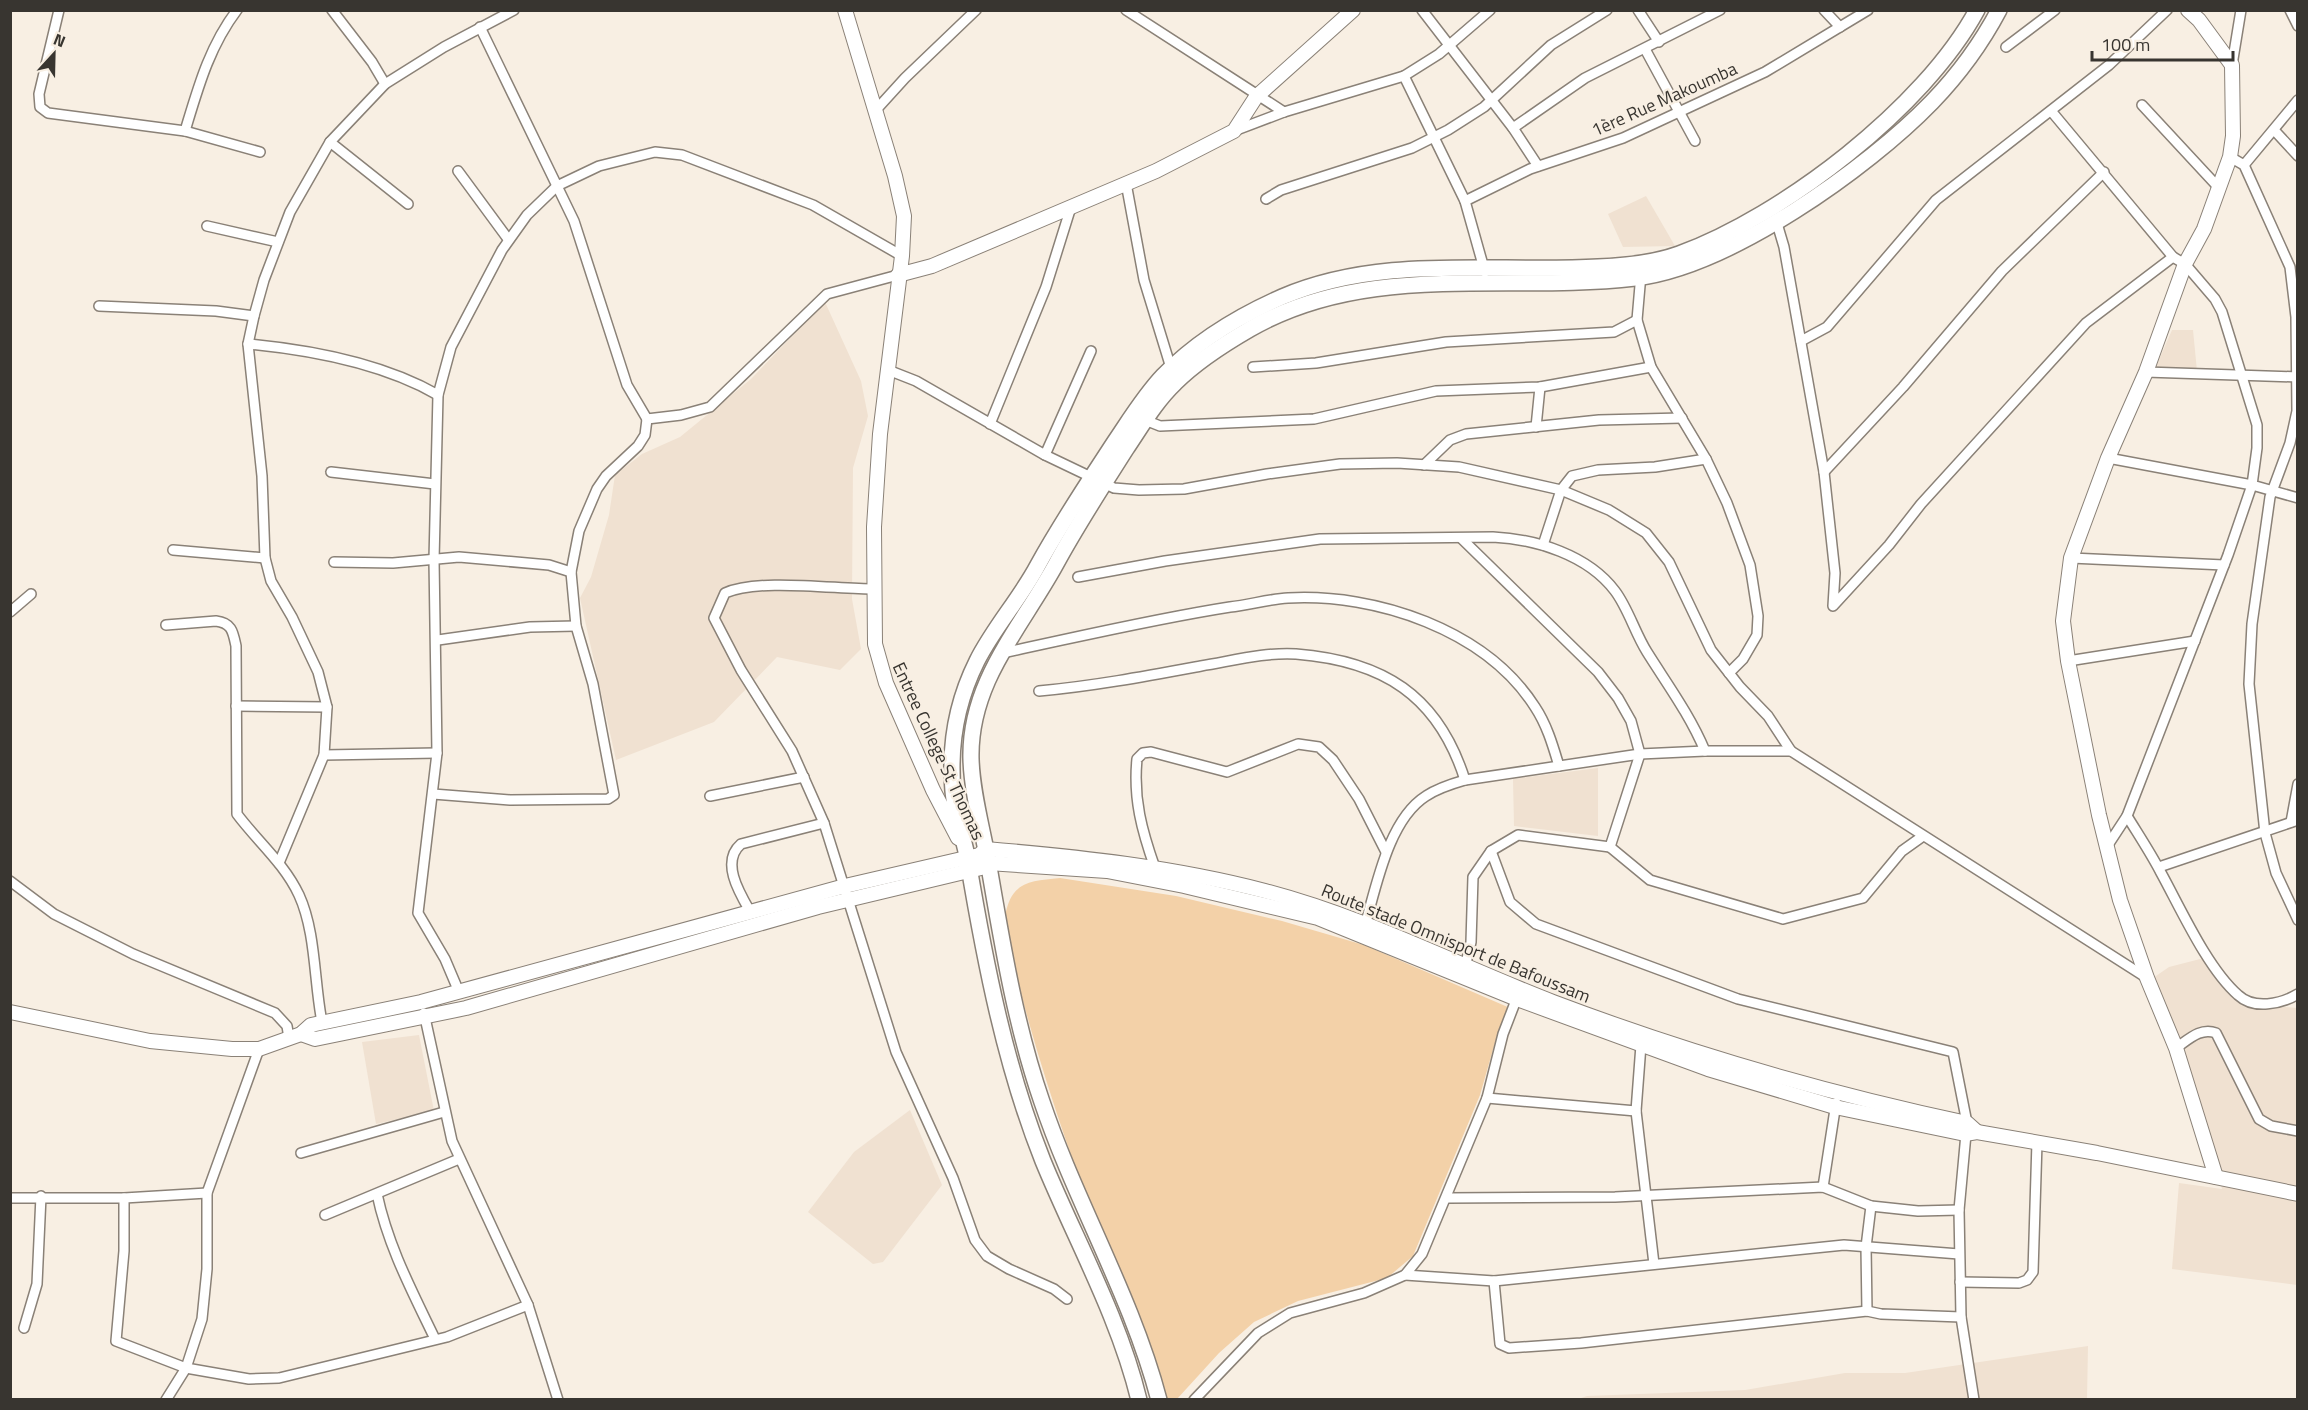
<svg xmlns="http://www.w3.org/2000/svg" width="2308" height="1410" font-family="'Titillium Web',sans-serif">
	<rect width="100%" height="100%" fill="#f8efe3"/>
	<g fill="#f0e1d1">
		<polygon points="1646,196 1675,246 1623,247 1608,214"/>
		<polygon points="825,302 861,381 868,416 853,468 852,599 861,649 840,670 777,657 714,722 616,760 580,598 591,577 609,515 615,475 642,454 680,437 751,379"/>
		<polygon points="2172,330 2193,330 2197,371 2155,369"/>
		<polygon points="1598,768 1598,836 1514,826 1513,779"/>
		<polygon points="2204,958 2240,1003 2297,1008 2297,1285 2172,1269 2179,1183 2222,1189 2206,1121 2153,978 2169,967"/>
		<polygon points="419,1035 434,1111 376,1124 362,1042"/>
		<polygon points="910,1110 942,1185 883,1262 873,1264 808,1212 854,1152"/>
		<polygon points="2088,1346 2087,1399 1575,1400 1587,1396 1745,1390 1845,1373 1905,1373"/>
	</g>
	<path fill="#f3d1a8" d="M1060,878l116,18 106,25 82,24 146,63 -12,24 -18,63 -67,161 -26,22 -89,23 -44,21 -35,31 -42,46h-14c-51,-131 -103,-261 -140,-398 -5,-20 -21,-65 -18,-84 6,-36 25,-36 55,-39z"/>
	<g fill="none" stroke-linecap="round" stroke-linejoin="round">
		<defs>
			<g id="street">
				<polyline points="59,10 39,94 40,107 48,113 185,131 260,152"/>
				<polyline points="332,10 372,62 385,84"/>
				<polyline points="1126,10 1284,112"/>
				<polyline points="1422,10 1513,128 1538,166"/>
				<polyline points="1638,10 1659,42"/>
				<polyline points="1824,10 1840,27"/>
				<polyline points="2290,10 2298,26"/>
				<polyline points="480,27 574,221 627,385 647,419 681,415 710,407 827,294 898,275"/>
				<polyline points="2006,47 2055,10"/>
				<polyline points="1645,49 1695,141"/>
				<polyline points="2232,65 2241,10"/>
				<polyline points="1404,76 1465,201 1485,272"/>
				<polyline points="2142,105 2219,188"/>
				<polyline points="875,111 905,78 976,10"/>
				<polyline points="2052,112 2173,257 2185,264 2215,299 2222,312 2257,425 2257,448 2252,485 2228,555 2127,816 2106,848"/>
				<polyline points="1513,128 1585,78 1720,10"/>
				<polyline points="2274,130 2298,156"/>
				<path d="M185,131c13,-43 24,-84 52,-121"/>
				<polyline points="1234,131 1284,112 1404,76 1439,54 1490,10"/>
				<polyline points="330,142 408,204"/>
				<polyline points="2230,157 2244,165 2290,267 2296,317 2297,411 2290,443 2270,497 2252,624 2249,684 2265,833 2276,873 2298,920"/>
				<polyline points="2244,165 2298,100"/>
				<polyline points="458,171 508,239"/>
				<polyline points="1126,183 1144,280 1171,368"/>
				<polyline points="1266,199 1281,190 1412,148 1448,130 1484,107 1551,45 1607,10"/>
				<polyline points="1465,201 1530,169 1623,138 1765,72 1868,10"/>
				<polyline points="1776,220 1784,247 1824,472 1835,573 1833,606 1889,545 1921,504 2086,323 2173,257"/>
				<polyline points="207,226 278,242"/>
				<polyline points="1641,274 1637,320 1651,367 1706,459 1727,503 1750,565 1758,616 1757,635 1743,659 1729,673"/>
				<polyline points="99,306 216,311 254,316"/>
				<polyline points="1801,341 1827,327 1936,200 2109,65 2167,10"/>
				<path d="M248,344c64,6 134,19 190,51"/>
				<polyline points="1253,367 1316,363 1446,342 1614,332 1637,320"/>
				<polyline points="888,370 916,381 1045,455 1114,488 1139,490 1184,489 1267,474 1340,464 1397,463 1459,467 1561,490 1609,510 1646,533 1669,562 1711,650 1740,687 1768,716 1791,751"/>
				<polyline points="2146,372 2298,377"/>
				<polyline points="1145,420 1160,426 1314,419 1436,391 1540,387 1651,367"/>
				<polyline points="990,424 1046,287 1071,207"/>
				<polyline points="1536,427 1540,387"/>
				<polyline points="1045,455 1091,351"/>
				<polyline points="2108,458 2252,485 2298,498"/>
				<polyline points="1424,465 1450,440 1466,434 1599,420 1682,418"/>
				<polyline points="331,472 435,484"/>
				<polyline points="1824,472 1903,387 2002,271 2104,172"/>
				<polyline points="1461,538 1598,672 1618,698 1631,721 1640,754 1610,847 1518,835 1491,851 1473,877 1471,942 1465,967"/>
				<polyline points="1543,545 1561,490 1572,476 1598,470 1655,467 1706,459"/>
				<polyline points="173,550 265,558"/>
				<polyline points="2071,558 2224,565"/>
				<polyline points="334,562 393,563 459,557 549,565 571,572"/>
				<path d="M1078,577l87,-16 155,-22 173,-2c43,2 95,18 122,54 13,17 20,42 32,61 20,32 43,63 58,99"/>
				<path d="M874,589c-40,0 -115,-11 -149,4l-11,25 27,52 51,81 32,72 72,229 57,126 22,62 12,16 22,13 45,20 13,10"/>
				<polyline points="10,612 31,594"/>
				<path d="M166,625l50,-4c16,2 17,11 20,25l1,168c20,27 47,49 62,81 17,37 15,87 23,127"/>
				<polyline points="438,640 530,627 576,626"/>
				<path d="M1002,653c76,-16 151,-34 228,-46 19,-2 39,-8 58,-9 88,-5 198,32 247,109 12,18 18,39 24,59"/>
				<polyline points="2068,661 2195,641"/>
				<path d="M1039,691c55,-5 108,-15 162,-25 31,-5 64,-14 95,-12 87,7 142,41 169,126"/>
				<polyline points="236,706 327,707"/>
				<polyline points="324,755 437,753"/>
				<polyline points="433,794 510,800 608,799 614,795 593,684 576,626 571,572 579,531 597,489 606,476 638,446 645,435 647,419"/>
				<polyline points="710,796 804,777"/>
				<path d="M2127,816c11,18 23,36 33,55 20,36 47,97 78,124 16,15 43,9 60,-1"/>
				<polyline points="2291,822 2298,784"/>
				<polyline points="1610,847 1650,880 1783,919 1863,898 1902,851 1923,836"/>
				<polyline points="1491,851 1510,902 1536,924 1738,999 1953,1052 1967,1123 1959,1210 1961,1317 1974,1400"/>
				<polyline points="279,863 324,755 327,707 318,672 292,617 271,581 265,558 262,476 248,344 254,316 264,280 290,212 330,142 385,84 444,47 514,10"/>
				<polyline points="2159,867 2298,820"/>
				<path d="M1155,868c-13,-37 -22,-69 -18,-109l6,-6 8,-1 76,20 71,-28 21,3 14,13 26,39 27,53"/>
				<polyline points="10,881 54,914 133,954 275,1013 287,1026 289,1038"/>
				<path d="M751,913c-11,-19 -31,-51 -10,-69l83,-21"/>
				<path d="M1364,929c12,-41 24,-109 62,-133 12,-8 25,-12 39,-16l175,-26 65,-3h86l356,227"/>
				<polyline points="459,992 445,959 418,913 437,753 434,560 438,395 451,347 502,250 527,215 557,186 599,166 655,152 682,155 813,205 902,256"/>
				<polyline points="424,1013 452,1141 528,1305 558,1400"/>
				<polyline points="1641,1045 1636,1111 1654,1264"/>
				<path d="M2176,1048c13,-9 25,-21 40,-15l43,86 12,7 27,5"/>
				<polyline points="1487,1098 1636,1111"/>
				<polyline points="301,1153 444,1112"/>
				<polyline points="1823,1187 1836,1103"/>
				<path d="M377,1194c11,52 35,97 58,145"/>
				<polyline points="10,1198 124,1198 207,1193"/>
				<polyline points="124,1198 124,1251 116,1341 186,1368 249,1379 279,1378 447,1337 528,1305"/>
				<polyline points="1448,1198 1615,1197 1823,1187 1871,1206 1918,1211 1959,1210"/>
				<polyline points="325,1215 459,1159"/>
				<polyline points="1405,1275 1494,1281 1844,1245 1959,1254"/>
				<polyline points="1494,1281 1500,1344 1509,1348 1581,1343 1867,1311 1881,1314 1961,1317"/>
				<polyline points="1960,1282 2019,1283 2027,1280 2033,1272 2037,1142"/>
				<polyline points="1867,1311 1866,1247 1871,1206"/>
				<polyline points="24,1328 37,1284 41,1196"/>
				<polyline points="166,1400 186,1368 202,1319 207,1269 207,1193 259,1049"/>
				<polyline points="1194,1400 1258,1333 1290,1313 1364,1293 1405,1275 1422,1254 1487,1098 1503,1034 1518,995"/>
			</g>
			<g id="secondary">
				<polyline points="845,10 895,176 904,216 902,256 880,434 874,527 875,644 886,683 933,790 958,838"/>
				<polyline points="2188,10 2199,20 2232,65 2233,136 2230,157 2204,229 2185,264 2146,372 2108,458 2071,558 2063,621 2068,661 2099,815 2120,900 2147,978 2176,1048 2216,1177"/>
				<polyline points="898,275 932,266 1156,171 1234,131 1256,97 1353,10"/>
				<path d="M10,1012l140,29 82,8h27l42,-15 10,-9 110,-23 424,-116 134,-31 7,-6c94,8 187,18 279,42 100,26 192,74 288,111 135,51 273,91 414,121l10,9"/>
				<polyline points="301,1034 315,1039 466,1008 818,907 981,868 988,863 1107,871 1184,886 1318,918 1517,999 1708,1069 1835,1107 1965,1134 1977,1132 2097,1153 2298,1194"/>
			</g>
			<g id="primary">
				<path d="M1139,1400c-20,-83 -64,-161 -96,-239 -38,-95 -58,-199 -75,-300 -4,-23 -13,-46 -15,-70 -4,-45 4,-90 24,-130 17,-34 43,-62 61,-96 23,-42 50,-82 76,-122 15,-22 30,-47 49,-67 32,-33 76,-60 119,-79 100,-43 211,-24 316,-30 27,-1 56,-4 81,-13 104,-38 245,-146 298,-244"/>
				<path d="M1159,1400c-27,-103 -83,-197 -117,-298 -27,-78 -40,-160 -54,-241 -6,-34 -16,-68 -17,-102 -2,-77 50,-131 85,-195 21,-39 46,-77 70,-115 15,-22 29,-47 49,-66 21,-21 49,-39 75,-54 118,-68 256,-36 385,-51 94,-11 232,-109 297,-176 27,-28 49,-58 67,-92"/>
			</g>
		</defs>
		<use href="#street" stroke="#8a8177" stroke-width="12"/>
		<use href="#secondary" stroke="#8a8177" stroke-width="16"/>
		<use href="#primary" stroke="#8a8177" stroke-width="18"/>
		<use href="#street" stroke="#fff" stroke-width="9"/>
		<use href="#secondary" stroke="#fff" stroke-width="14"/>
		<use href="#primary" stroke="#fff" stroke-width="15"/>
	</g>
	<g text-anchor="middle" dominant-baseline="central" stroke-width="4.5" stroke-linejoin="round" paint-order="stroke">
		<g font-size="18" fill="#383530" stroke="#f8efe3">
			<text transform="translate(1664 99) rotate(-24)">1ère Rue Makoumba</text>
			<text transform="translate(939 751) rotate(65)">Entree College St Thomas</text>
			<text transform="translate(1456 943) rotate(22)">Route stade Omnisport de Bafoussam</text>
		</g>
	</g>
	<rect width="2308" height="1410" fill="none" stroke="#383530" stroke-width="24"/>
	<g transform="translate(54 54) rotate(22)" stroke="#f8efe3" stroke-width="4.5" paint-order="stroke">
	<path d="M0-4.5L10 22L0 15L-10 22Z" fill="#383530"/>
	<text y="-9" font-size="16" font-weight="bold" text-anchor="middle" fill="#383530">N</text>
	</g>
	<path d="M2092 51v9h141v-9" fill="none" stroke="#383530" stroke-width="3"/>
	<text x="2101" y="51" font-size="18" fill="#383530" stroke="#f8efe3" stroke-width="4.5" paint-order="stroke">100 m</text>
</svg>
